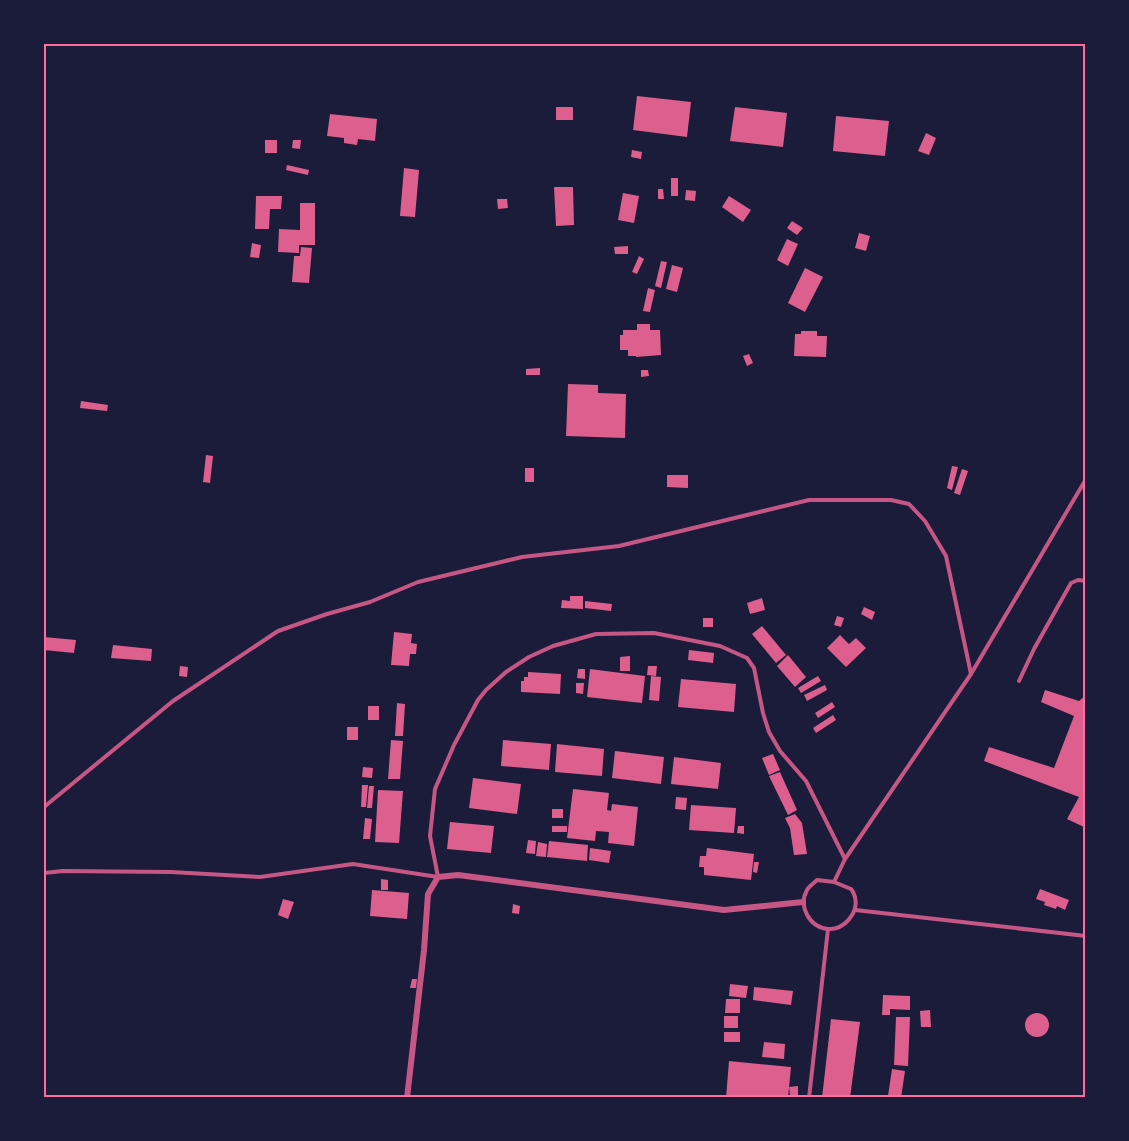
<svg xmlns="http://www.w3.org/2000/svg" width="1129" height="1141" font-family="'Golos Text',sans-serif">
	<rect width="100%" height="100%" fill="#1b1b3a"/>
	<g fill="#dd5f8e">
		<polygon points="637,96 691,102 687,137 633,130"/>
		<rect x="556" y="107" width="17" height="13"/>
		<polygon points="735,107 787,113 783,147 730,141"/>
		<polygon points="330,114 377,119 375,141 358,139 357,145 344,143 344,138 327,136"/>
		<polygon points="836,116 889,121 885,156 833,151"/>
		<polygon points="926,133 936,138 929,155 918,151"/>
		<rect x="265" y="140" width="12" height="13"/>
		<polygon points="293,140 301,140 300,149 292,148"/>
		<polygon points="632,150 642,152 641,159 631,157"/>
		<polygon points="287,165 309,170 308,175 286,170"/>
		<polygon points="404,168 419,170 415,217 400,216"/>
		<rect x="671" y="178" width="7" height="18"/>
		<polygon points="554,187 573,187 574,225 556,226"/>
		<polygon points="658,189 663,189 664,199 658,199"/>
		<polygon points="686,190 696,191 695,201 685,200"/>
		<polygon points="623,193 639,196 634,223 618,220"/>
		<polygon points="256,196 282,196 281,209 270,209 269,229 255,229"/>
		<polygon points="729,196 751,210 743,222 722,207"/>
		<polygon points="497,199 507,199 508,208 498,209"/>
		<polygon points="300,203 315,203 315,245 299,245 299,253 278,252 279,229 300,230"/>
		<polygon points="792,221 803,228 797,235 787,228"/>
		<polygon points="859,233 870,236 866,251 855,248"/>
		<polygon points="787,239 798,244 788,266 777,260"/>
		<polygon points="252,243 261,245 259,258 250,257"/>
		<polygon points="628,246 628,254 615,254 614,247"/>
		<polygon points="301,247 312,248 309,283 292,282 294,256 300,256"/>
		<polygon points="639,256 644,259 637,274 632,272"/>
		<polygon points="661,261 667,262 661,288 655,286"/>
		<polygon points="672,265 683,268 677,292 666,289"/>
		<polygon points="805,268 823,277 805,312 788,303"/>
		<polygon points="648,288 655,290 650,312 643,311"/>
		<polygon points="637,324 650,324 650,330 660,330 661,355 636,357 636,356 628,356 628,350 620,350 620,335 623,335 623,330 637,330"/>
		<polygon points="801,331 817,331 817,336 827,336 826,357 794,356 795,334 801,334"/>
		<polygon points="749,354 753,363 747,366 743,356"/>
		<polygon points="540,368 540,375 526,375 526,369"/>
		<polygon points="641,370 648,370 649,376 641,377"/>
		<polygon points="568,384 598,385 598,393 626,394 625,438 566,436"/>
		<polygon points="81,401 108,405 107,411 80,408"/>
		<polygon points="206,455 213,456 210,483 203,482"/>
		<polygon points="952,466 958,467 952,490 947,488"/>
		<rect x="525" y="468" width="9" height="14"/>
		<polygon points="962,469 968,471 960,495 954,493"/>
		<polygon points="667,475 688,475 688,488 667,487"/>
		<polygon points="570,596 583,596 583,609 561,608 562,600 570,601"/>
		<polygon points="762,598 765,610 750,614 747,603"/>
		<polygon points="585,601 612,604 611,611 585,608"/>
		<polygon points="864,607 875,612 872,620 861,614"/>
		<polygon points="837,616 844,618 841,627 834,625"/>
		<rect x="703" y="618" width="10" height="9"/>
		<polygon points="762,626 786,655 776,663 752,634"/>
		<polygon points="394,632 412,634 411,643 417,644 416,654 410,654 409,666 391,665"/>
		<polygon points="840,635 849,644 856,638 866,648 846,667 827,648"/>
		<polygon points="44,637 76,640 74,653 44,650"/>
		<polygon points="113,645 152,649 151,661 111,658"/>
		<polygon points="689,650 714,653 713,663 688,660"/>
		<polygon points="788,655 806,677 795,687 777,666"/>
		<polygon points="630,656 630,671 620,671 620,657"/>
		<polygon points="180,666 188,667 187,677 179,676"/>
		<polygon points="648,666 657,666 656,676 647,675"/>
		<polygon points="578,669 585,669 585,679 577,678"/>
		<polygon points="590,669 645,676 642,703 587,697"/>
		<polygon points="528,672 561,674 560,694 521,692 521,681 524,681 524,677 528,677"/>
		<polygon points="651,676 661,677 659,701 649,700"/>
		<polygon points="818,676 821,681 801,693 798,688"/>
		<polygon points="681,679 736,684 734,712 678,707"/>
		<polygon points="576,683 584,683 583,694 576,693"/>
		<polygon points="825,685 827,690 807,701 804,695"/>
		<polygon points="1045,690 1079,701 1086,695 1086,828 1067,819 1079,797 984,761 989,747 1054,768 1074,716 1041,702"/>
		<polygon points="832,702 835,707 818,718 815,713"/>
		<polygon points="397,703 405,704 403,736 395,736"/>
		<rect x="368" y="706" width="11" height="14"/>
		<polygon points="833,715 836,720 816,733 813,728"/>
		<rect x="347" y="727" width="11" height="13"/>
		<polygon points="391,740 403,741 400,779 388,779"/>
		<polygon points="503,740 551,744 549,770 501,766"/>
		<polygon points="557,744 604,749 602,776 555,772"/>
		<polygon points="615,751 664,757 661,784 612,778"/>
		<polygon points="773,754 780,770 769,775 762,758"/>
		<polygon points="674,757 721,763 718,789 671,784"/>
		<polygon points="363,767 373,768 372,778 362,777"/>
		<polygon points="780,772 797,810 788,815 769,776"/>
		<polygon points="473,778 521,784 517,814 469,808"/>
		<polygon points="362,785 368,785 366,807 361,807"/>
		<polygon points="369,786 374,786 372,808 367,808"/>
		<polygon points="573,789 609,793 607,810 611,811 612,804 638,807 634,846 608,843 609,832 596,831 595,841 567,838"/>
		<polygon points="378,790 403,791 399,843 375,842"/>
		<polygon points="676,797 687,798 686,810 675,809"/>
		<polygon points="691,805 736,808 734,833 689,830"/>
		<rect x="552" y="809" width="11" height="9"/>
		<polygon points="795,814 802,823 807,854 794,855 790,828 785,818"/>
		<polygon points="365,818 372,819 370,839 363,839"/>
		<polygon points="450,822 494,826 491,853 447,849"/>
		<rect x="552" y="826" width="15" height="6"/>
		<polygon points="738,826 744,826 744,834 737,833"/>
		<polygon points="528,840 536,841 535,854 526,853"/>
		<polygon points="549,841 588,845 587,861 547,857"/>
		<polygon points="538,842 547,844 546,857 536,856"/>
		<polygon points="590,848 611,851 609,863 589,860"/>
		<polygon points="707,848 754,854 751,880 704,875 704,867 699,867 700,856 706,856"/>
		<polygon points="754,862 759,862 757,873 753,872"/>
		<polygon points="381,879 388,880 388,890 381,890"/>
		<polygon points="1040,889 1069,900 1065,910 1057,906 1056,909 1044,905 1045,902 1036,899"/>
		<polygon points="372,890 409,893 407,919 370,916"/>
		<polygon points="283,899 294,902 288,919 278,915"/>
		<polygon points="513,904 520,906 519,914 512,913"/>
		<polygon points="412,979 417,979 416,988 410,988"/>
		<polygon points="730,984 748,986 746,998 729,996"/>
		<polygon points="754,987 793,991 791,1005 753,1000"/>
		<polygon points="883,995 910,996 910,1010 890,1009 890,1015 882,1015"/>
		<polygon points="726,999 740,999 740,1013 725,1013"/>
		<polygon points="930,1010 931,1027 921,1027 920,1011"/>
		<circle cx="1037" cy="1025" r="12"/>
		<rect x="724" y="1016" width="14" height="12"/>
		<polygon points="896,1017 910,1017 908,1066 894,1065"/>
		<polygon points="831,1019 860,1022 850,1098 822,1098"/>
		<rect x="724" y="1032" width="16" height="10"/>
		<polygon points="764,1042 785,1044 784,1059 762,1057"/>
		<polygon points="729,1061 791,1067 788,1098 726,1098"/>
		<polygon points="892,1069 905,1071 901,1098 888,1096"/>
		<polygon points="798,1086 798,1095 790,1096 789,1087"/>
	</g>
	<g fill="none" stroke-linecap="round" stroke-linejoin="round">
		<g stroke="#c65784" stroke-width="4">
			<polyline points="1019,681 1034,649 1071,583 1078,580 1086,581"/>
			<polyline points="44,807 173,701 278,631 327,614 370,602 418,582 522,557 619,546 809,500 891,500 909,504 925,521 946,556 971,674"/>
			<polyline points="44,873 63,871 171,872 260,877 353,864 438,877 430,836 435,789 454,745 478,700 486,690 506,672 529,657 553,646 596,634 654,633 720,646 747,658 754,668 763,713 769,732 780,751 806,781 845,859"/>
			<path d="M817,880l17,2 17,7c2,2 3,5 4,8 4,16 -11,33 -27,32 -19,-2 -30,-23 -21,-39 2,-4 7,-7 10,-10z"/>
			<polyline points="834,882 845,859 971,674 1086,479"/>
			<polyline points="855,910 1086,936"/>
			<polyline points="809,1098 828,929"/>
		</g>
		<polyline stroke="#c65784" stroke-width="6" points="407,1098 424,950 428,894 438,877 458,875 724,910 803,902"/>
	</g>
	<rect width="1129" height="1141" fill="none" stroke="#1b1b3a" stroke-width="90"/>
	<rect x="45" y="45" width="1039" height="1051" fill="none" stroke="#ff6b9d" stroke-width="2"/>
</svg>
